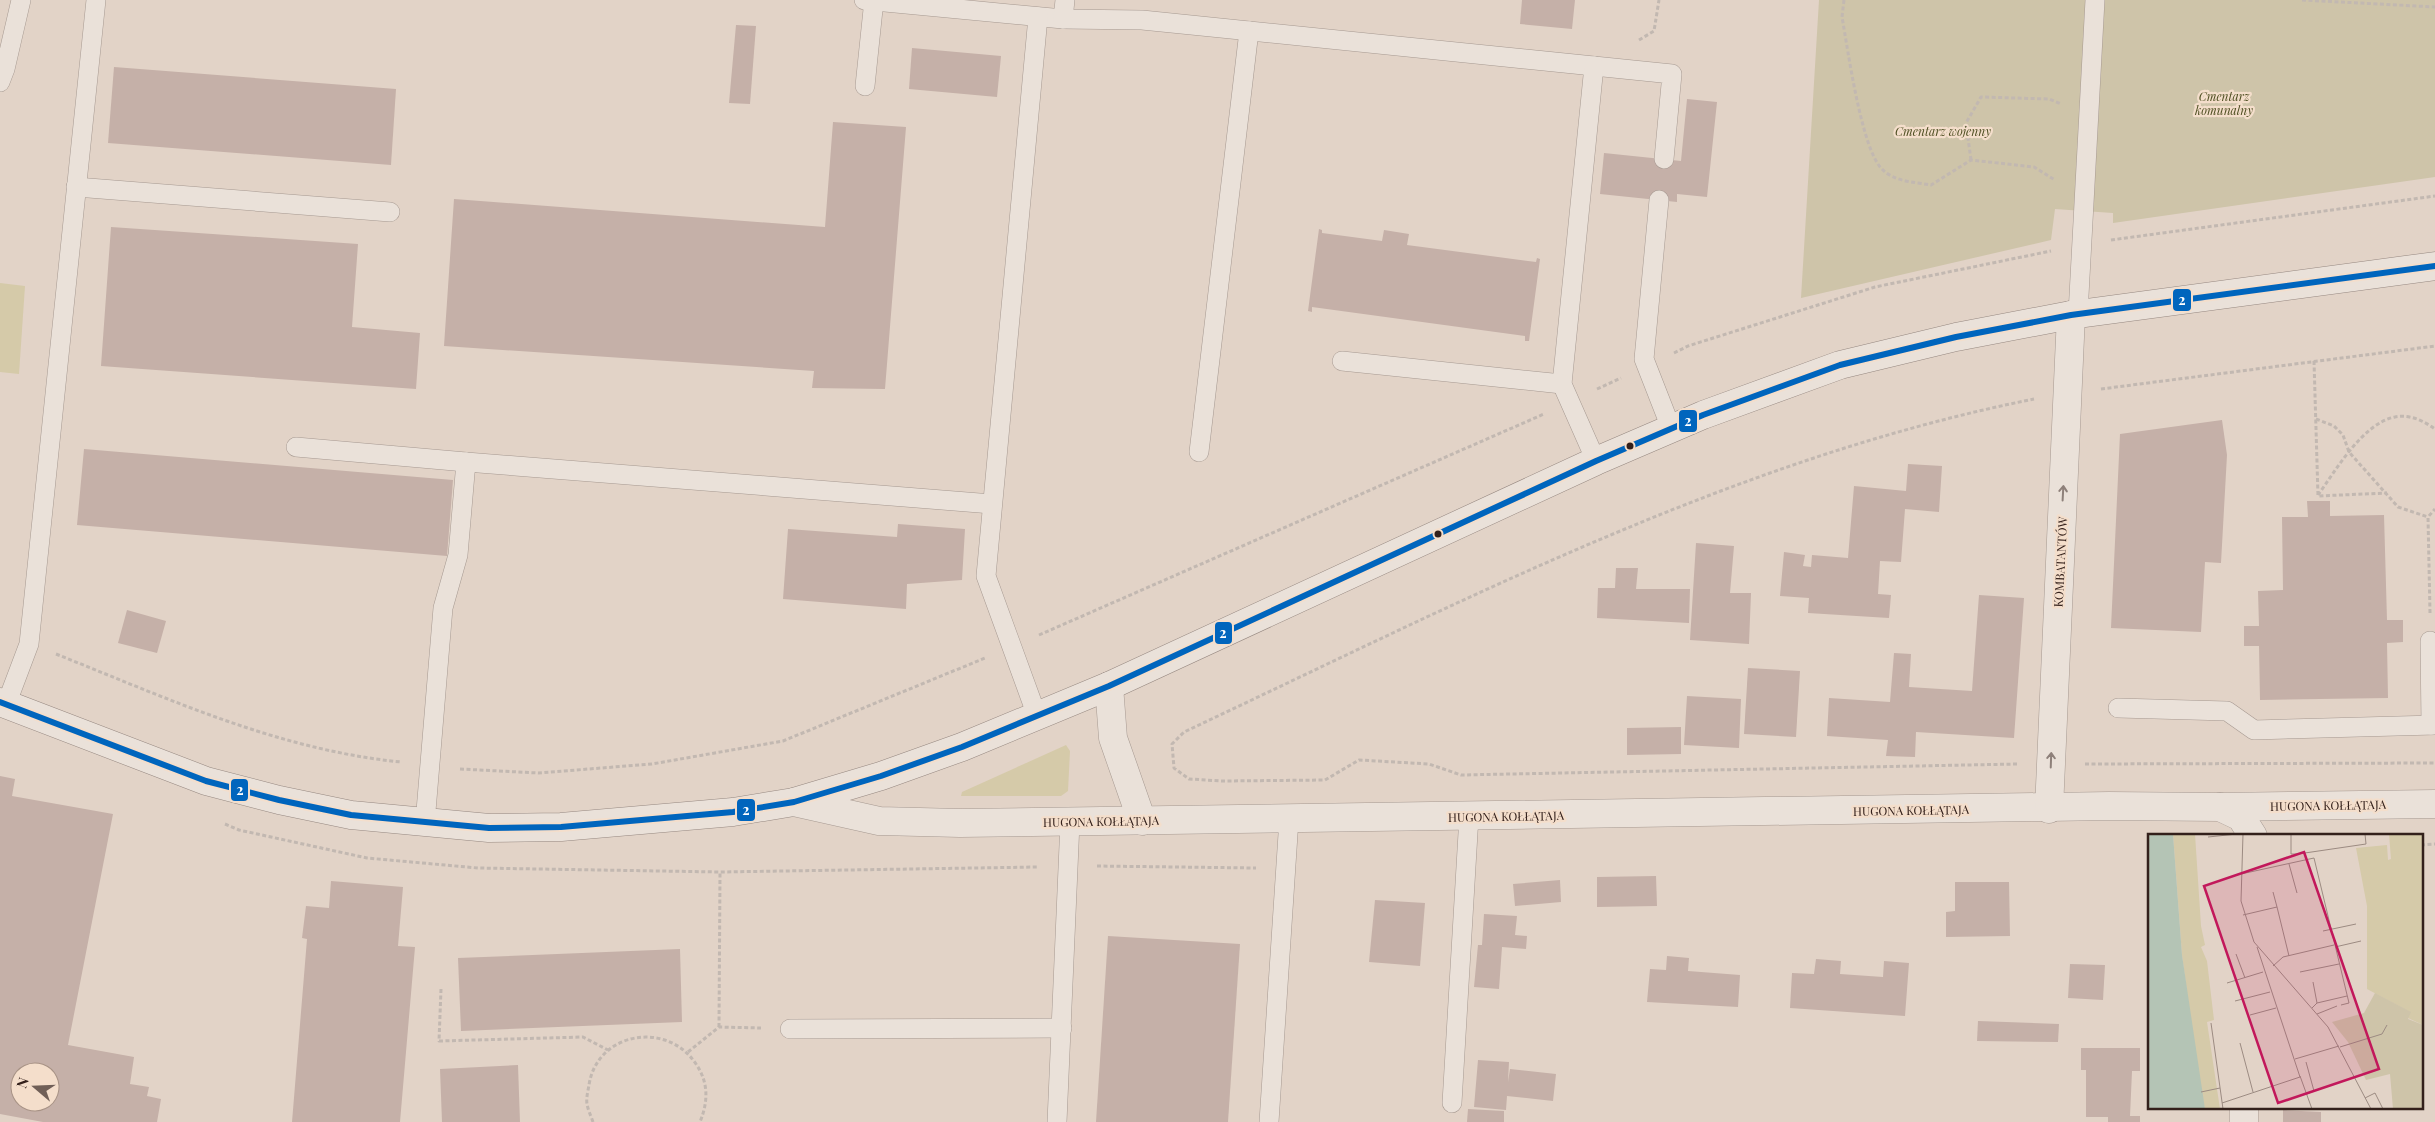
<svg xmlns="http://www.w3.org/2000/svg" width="2435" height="1122" font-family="'Playfair Display',serif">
	<rect width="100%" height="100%" fill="#e2d3c7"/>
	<g fill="#d5caa9">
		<polygon points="0,283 25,286 19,374 0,372"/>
		<polygon points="1066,745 1070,751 1068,791 1061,796 961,796 962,792"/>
	</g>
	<polygon fill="#cec4a9" points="1819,0 2435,0 2435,177 2113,223 2113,213 2055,209 2051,240 1801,298"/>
	<g fill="#c5b0a8" fill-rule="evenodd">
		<polygon points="1522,0 1575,0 1572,29 1520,24"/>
		<polygon points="736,25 756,26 750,104 729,103"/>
		<polygon points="912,48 1001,56 997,97 909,89"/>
		<polygon points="114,67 396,89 391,165 108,143"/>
		<polygon points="1687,99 1717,102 1707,197 1677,194 1677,202 1600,194 1604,153 1681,161"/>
		<polygon points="833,122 906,127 885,389 812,388 814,371 444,346 454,199 825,227"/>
		<polygon points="111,227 358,244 352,327 420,333 416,389 101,366"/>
		<polygon points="1319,229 1322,230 1322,233 1382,241 1384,230 1409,234 1407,245 1536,262 1537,258 1540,259 1529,341 1525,341 1525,336 1312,307 1312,312 1308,311"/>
		<polygon points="2222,420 2227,455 2221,563 2205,562 2201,632 2111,628 2120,434"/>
		<polygon points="84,449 453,480 447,556 77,525"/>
		<polygon points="1908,464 1942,466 1939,512 1905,509 1901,562 1880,561 1878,594 1891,595 1889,618 1808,613 1809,598 1780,596 1784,552 1805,555 1803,566 1811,567 1812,555 1848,558 1854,486 1906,491"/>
		<polygon points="2307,501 2330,501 2330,516 2384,515 2387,620 2403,620 2403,642 2387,643 2388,698 2260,700 2259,646 2244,646 2244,626 2259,626 2258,591 2283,590 2282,517 2308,517"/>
		<polygon points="898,524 965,529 962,580 907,584 906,609 783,599 788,529 897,537"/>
		<polygon points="1696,543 1734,546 1730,593 1751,593 1749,644 1690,640"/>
		<polygon points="1616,568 1638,568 1636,589 1690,589 1689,623 1597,618 1598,588 1615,588"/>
		<polygon points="1979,595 2024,598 2014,738 1916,732 1915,757 1886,756 1888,740 1827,736 1829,698 1890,702 1894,653 1911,654 1909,687 1972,691"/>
		<polygon points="127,610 166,621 157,653 118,643"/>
		<polygon points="1748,668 1800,671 1796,737 1744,734"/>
		<polygon points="1687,696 1741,699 1739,748 1684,745"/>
		<polygon points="1681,727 1681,754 1627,755 1627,728"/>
		<path d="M0,776l15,3 -3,17 101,18 -45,231 66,12 -4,27 19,3 -2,9 14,3 -4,23h-114l-43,-8zM20,1072h30v30h-30z"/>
		<polygon points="1656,876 1657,906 1597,907 1597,877"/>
		<polygon points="1560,880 1561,902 1515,906 1513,884"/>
		<polygon points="331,881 403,887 398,946 415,947 400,1122 292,1122 307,939 302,938 306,906 329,908"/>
		<polygon points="1955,882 2009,882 2010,936 1946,937 1946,912 1955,911"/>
		<polygon points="1375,900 1425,903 1420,966 1369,962"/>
		<polygon points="1484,914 1517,916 1515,935 1527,936 1526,949 1502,947 1499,989 1474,987 1478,945 1482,945"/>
		<polygon points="1108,936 1240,944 1228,1122 1096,1122"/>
		<polygon points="680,949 682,1022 461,1031 458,958"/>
		<polygon points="1667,956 1689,958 1688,971 1740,975 1738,1007 1647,1002 1650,969 1666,970"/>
		<polygon points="1816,959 1841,961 1840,974 1883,977 1884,961 1909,963 1905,1016 1790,1008 1792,973 1814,974"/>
		<polygon points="2070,964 2105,965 2103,1000 2068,998"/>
		<polygon points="1978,1021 2059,1024 2058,1042 1977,1041"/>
		<polygon points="2081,1048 2140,1048 2140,1071 2132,1071 2130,1116 2140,1116 2140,1122 2108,1122 2108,1117 2086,1117 2086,1070 2081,1070"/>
		<polygon points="1478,1060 1509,1062 1508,1082 1510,1069 1556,1074 1553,1101 1507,1096 1506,1110 1474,1107"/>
		<polygon points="518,1065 520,1122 442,1122 440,1069"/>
		<polygon points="1468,1109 1504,1111 1504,1122 1467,1122"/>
		<polygon points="2283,1110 2321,1112 2321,1122 2283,1122"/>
	</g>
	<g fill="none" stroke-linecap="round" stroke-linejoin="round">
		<defs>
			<g id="service">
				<polyline points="864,0 1063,19 1142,20 1672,74 1664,159"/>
				<polyline points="1063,19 1065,0"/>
				<polyline points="1594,66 1562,384 1596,461"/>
				<polyline points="0,82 5,69 21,0"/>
				<polyline points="865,86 874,0"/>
				<polyline points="76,187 390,212"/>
				<polyline points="1659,200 1644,359 1671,428"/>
				<polyline points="2078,314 2095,0"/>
				<polyline points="1342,361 1562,384"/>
				<polyline points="296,447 466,462"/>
				<polyline points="1199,452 1249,31"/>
				<polyline points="2430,641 2431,725"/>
				<polyline points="6,705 29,644 96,0"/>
				<polyline points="2118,708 2227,711 2254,730 2435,725"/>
				<polyline points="1037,716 986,576 1038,17"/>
				<polyline points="425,823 443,608 458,555 466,462 992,504"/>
				<polyline points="790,1029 1062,1028"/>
				<polyline points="1452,1103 1469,816"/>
				<polyline points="1057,1122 1070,822"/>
				<polyline points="1269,1122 1289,819"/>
			</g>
			<g id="minor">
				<polyline points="1109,686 1113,738 1142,821"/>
				<polyline points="794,802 879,821 960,823 2109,806 2220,807 2241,817 2253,836"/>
				<polyline points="2220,807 2435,804"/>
				<polyline points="2049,809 2071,315"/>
				<polyline points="2244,1122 2244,1108"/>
			</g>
			<polyline id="secondary" points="0,702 206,781 279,800 351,815 489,828 561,827 733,812 794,802 881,776 962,747 1109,686 1596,461 1703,415 1840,365 1956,337 2071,315 2435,266"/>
		</defs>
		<use href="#service" stroke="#a69991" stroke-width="20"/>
		<use href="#minor" stroke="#a69991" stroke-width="29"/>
		<use href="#secondary" stroke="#968881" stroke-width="29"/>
		<g stroke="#c2b8b1" stroke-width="3" stroke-dasharray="4 2.5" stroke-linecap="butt">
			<path d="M1844,0l-2,17c6,33 19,129 39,151 12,14 34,14 50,17l40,-25 63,7 21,13"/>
			<polyline points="2302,0 2435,7"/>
			<polyline points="1639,40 1654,31 1659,0"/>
			<polyline points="1971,160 1966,123 1981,97 2049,99 2061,104"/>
			<polyline points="2111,240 2435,196"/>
			<polyline points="1674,353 1688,346 1875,287 2051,251"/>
			<polyline points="2314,361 2318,496 2387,493"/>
			<polyline points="1597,389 1621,378"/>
			<polyline points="2101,389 2435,346"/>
			<polyline points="2316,419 2334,426 2343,435 2349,452 2398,507 2428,517"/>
			<path d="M2318,495c18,-25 45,-72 77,-78 15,-3 29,4 40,12"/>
			<polyline points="2430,613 2428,517 2435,509"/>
			<polyline points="1039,635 1544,414"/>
			<path d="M56,654c113,45 223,96 345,108"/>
			<path d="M2017,764l-556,11 -32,-11 -70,-4 -34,20 -103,1 -33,-2 -15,-11 -2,-24 12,-12c275,-129 550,-273 850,-333"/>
			<polyline points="2085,764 2435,763"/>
			<polyline points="460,769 538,773 652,764 783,741 985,658"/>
			<polyline points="225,824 239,830 367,858 478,868 720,872 1038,867"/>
			<polyline points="2421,845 2435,844"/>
			<polyline points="1097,866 1256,868"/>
			<polyline points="441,989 439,1041 583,1037 608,1050"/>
			<polyline points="719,1027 720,872"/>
			<polyline points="688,1052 719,1027 761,1028"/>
			<path d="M593,1122c-2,-6 -5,-12 -6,-18 -1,-6 1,-13 2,-19 8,-53 78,-65 107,-21 13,19 12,38 4,58"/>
		</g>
		<use href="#service" stroke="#eae1d9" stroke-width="19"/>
		<use href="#minor" stroke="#eae1d9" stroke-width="28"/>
		<use href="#secondary" stroke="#eae1d9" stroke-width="28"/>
		<defs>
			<polyline id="bus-1" points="0,702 206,781 279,800 351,815 489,828 561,827 733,812 794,802 881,776 962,747 1109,686 1596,461 1703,415 1840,365 1956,337 2071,315 2435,266"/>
		</defs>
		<use href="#bus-1" stroke="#f4decb" stroke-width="10"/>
		<use href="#bus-1" stroke="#0065bd" stroke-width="6"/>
	</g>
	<defs><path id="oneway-shaft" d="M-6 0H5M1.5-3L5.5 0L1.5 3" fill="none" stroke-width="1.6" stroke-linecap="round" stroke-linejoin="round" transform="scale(1.25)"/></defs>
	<g stroke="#8e807a">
		<use href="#oneway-shaft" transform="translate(2063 493) rotate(-87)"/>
		<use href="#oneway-shaft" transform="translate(2051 760) rotate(-88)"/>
	</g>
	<g fill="#33201b" stroke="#f4decb" stroke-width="2">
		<circle cx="1630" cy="446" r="4.5"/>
		<circle cx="1438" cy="534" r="4.5"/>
	</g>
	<g text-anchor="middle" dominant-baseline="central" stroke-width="4.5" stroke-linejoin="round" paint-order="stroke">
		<g font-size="12" font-style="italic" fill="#4f4f22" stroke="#f4decb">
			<text x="2224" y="96">Cmentarz<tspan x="2224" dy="14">komunalny</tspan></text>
			<text x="1943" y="131">Cmentarz wojenny</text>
		</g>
		<g font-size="12" fill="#33201b" stroke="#f4decb">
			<text transform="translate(2060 562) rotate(-87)">KOMBATANTÓW</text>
			<text transform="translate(2328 805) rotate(-1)">HUGONA KOŁŁĄTAJA</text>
			<text transform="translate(1911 810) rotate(-1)">HUGONA KOŁŁĄTAJA</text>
			<text transform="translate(1506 816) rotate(-1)">HUGONA KOŁŁĄTAJA</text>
			<text transform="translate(1101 821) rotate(-1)">HUGONA KOŁŁĄTAJA</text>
		</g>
	</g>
	<g transform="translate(2148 834)">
		<rect width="275" height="275" fill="#e2d3c7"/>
		<path d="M25,0h22l6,92 4,19 -4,2 6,14 7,59 -7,2 13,87h-15l-5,-20 -18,-134zM241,0h34v191l-15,-7 2,-6 -43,-23v-83l-11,-58 31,-3 1,15 3,-1z" fill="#d5caa9"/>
		<path d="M227,159l36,19 -3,7 15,6v84h-30l-3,-35 -24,6 -18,-38 -16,-20 32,-9z" fill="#cec4a9"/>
		<path d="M0,0h25l9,121 23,154h-57z" fill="#b4c4b5"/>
		<path fill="none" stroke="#9c8b82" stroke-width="1" d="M95,0l-2,67 13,41 74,85 43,82M143,0v20h7l68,-10 -1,-10M60,3l29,-3M141,30l8,29M93,40l73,-16 35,145 -8,2M125,58l4,15M95,81l34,-8 12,49M175,97l33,-7M187,113l26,-6M88,120l9,24M125,132l10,-9 51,-12M152,138l39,-8M165,148l4,21M79,149l36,-11M87,167l35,-9M164,174l5,-5 30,-7M169,180l20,-8M102,181l26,-7M63,189l12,86M92,209l13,49M192,213l42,-13 5,-9M147,225l44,-13M158,228l8,29 -7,3M152,242l12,33M53,258l19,-4M217,264l10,-5 8,16M74,269l78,-26 -43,-130"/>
		<path fill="#c2185b" fill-opacity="0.15" stroke="#c2185b" stroke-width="2.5" d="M156,18l75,217 -101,34 -74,-217z"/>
		<rect width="275" height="275" fill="none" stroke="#33201b" stroke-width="2.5"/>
	</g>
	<g stroke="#f4decb" stroke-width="2">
		<rect x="2172" y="288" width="20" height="24" rx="5" fill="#0065bd"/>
		<rect x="1678" y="409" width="20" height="24" rx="5" fill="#0065bd"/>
		<rect x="1214" y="621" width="19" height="24" rx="5" fill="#0065bd"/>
		<rect x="230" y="778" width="19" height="24" rx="5" fill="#0065bd"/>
		<rect x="736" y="798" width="20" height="24" rx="5" fill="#0065bd"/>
	</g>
	<g font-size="14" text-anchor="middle" font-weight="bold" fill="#fff">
		<text x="2182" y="305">2</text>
		<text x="1688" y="426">2</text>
		<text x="1223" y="638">2</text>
		<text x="240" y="795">2</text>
		<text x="746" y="815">2</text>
	</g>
	<g transform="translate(35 1087) rotate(289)"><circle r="24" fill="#f4decb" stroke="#a79285"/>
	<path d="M0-4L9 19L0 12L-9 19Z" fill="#705f57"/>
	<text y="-8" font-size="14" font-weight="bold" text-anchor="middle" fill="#33201b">N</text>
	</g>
</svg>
